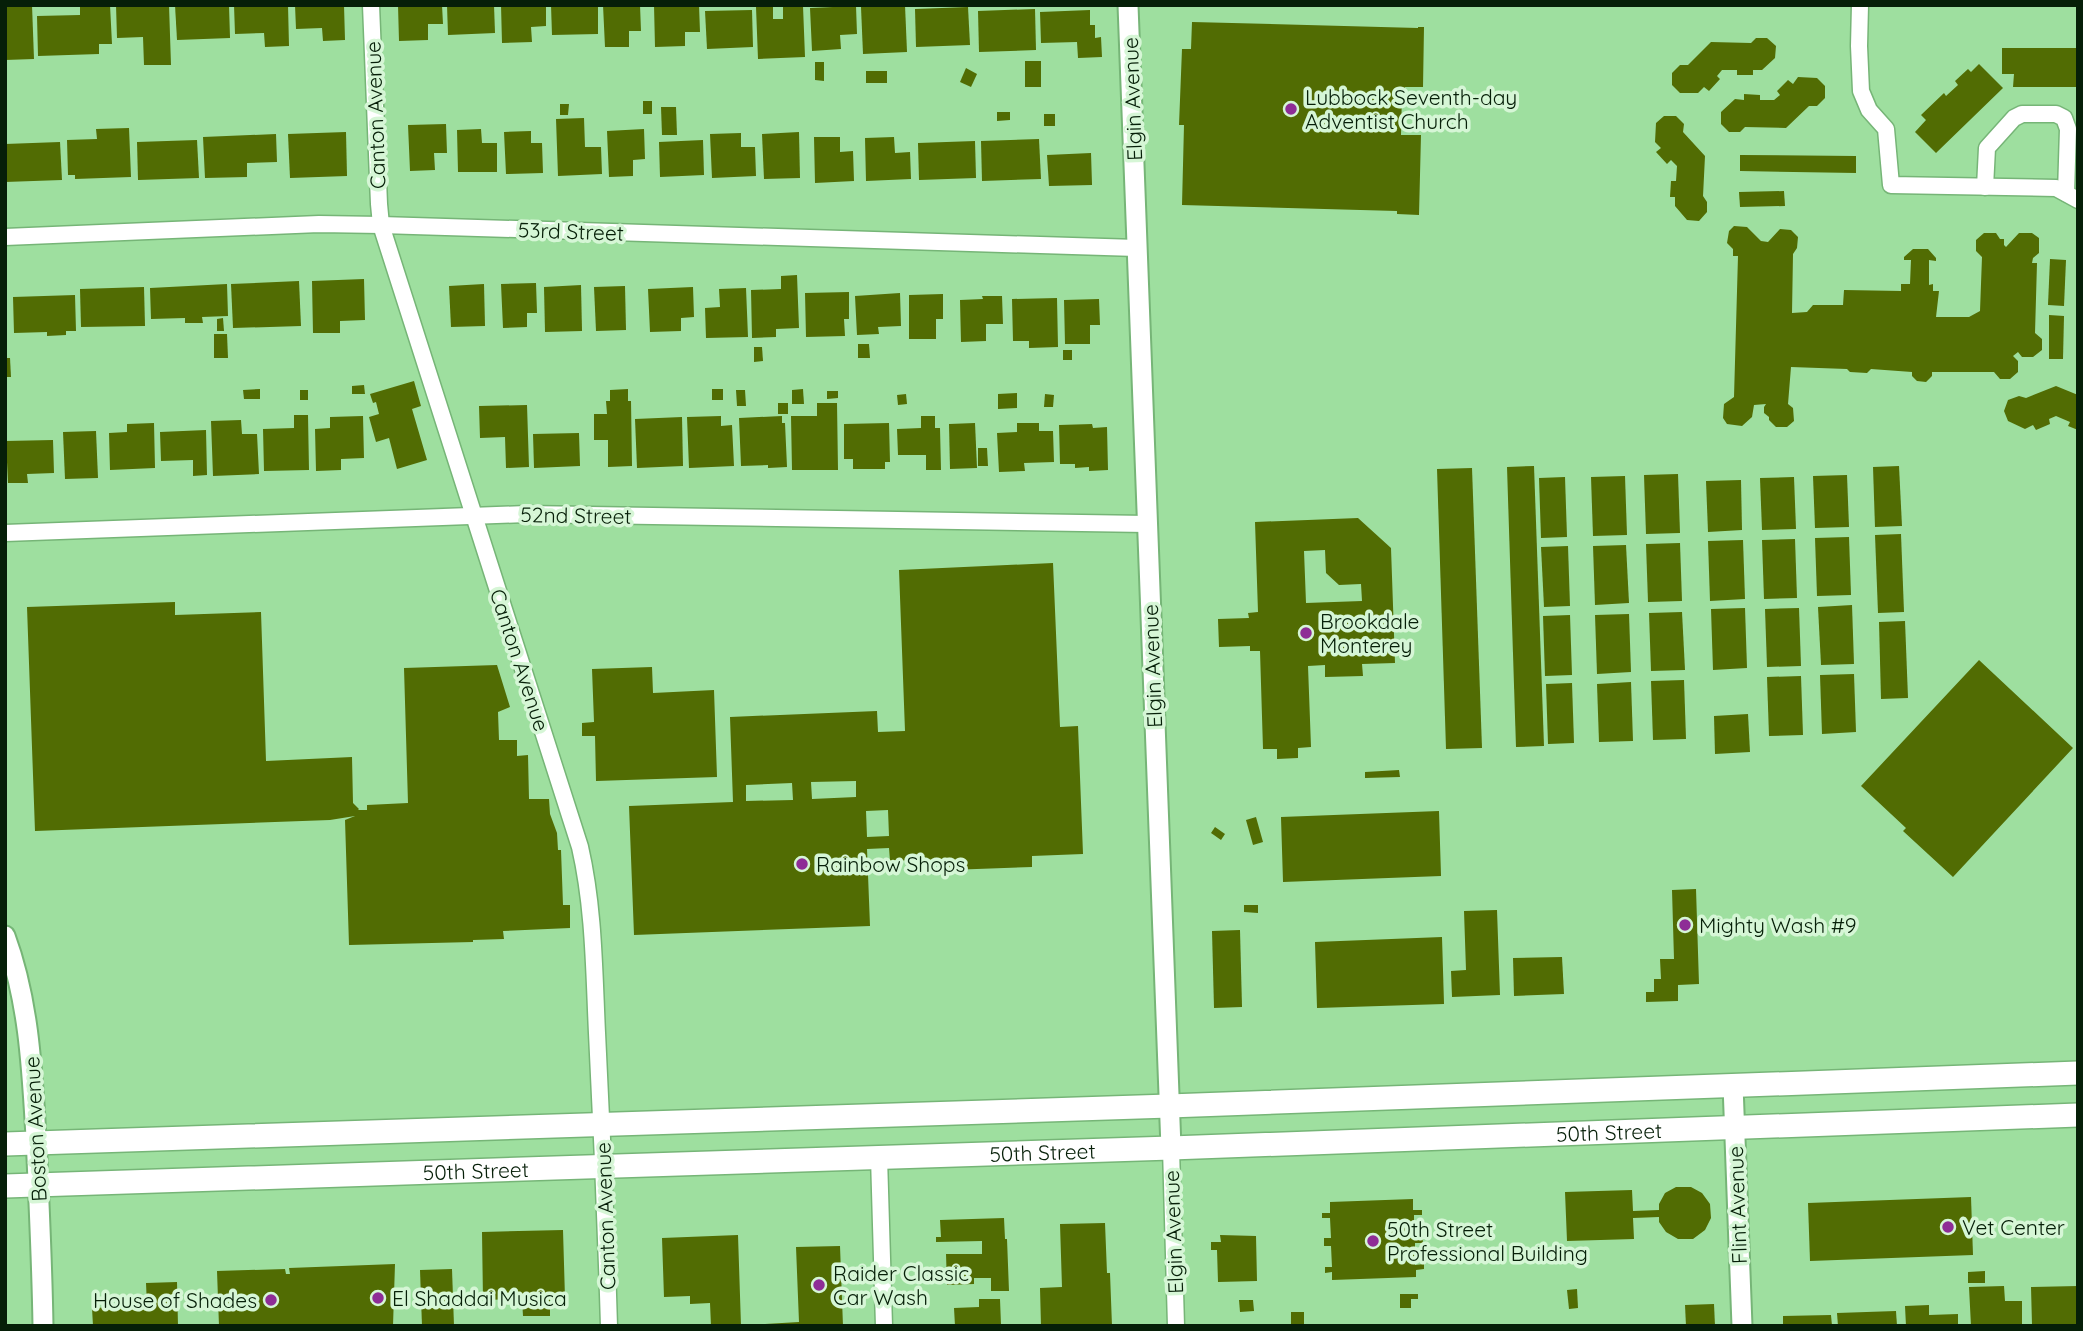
<svg xmlns="http://www.w3.org/2000/svg" width="2083" height="1331" font-family="Quicksand,sans-serif">
	<rect width="100%" height="100%" fill="#9edf9f"/>
	<g fill="#516c03" fill-rule="evenodd">
		<polygon points="5,5 32,5 34,59 5,60"/>
		<polygon points="80,5 110,5 112,44 99,44 99,54 38,56 37,16 80,15"/>
		<polygon points="116,5 169,5 171,65 144,65 143,37 117,38"/>
		<polygon points="175,5 229,5 230,38 177,40"/>
		<polygon points="234,5 288,5 289,46 265,47 264,33 235,34"/>
		<polygon points="295,5 344,5 345,40 323,41 322,28 296,29"/>
		<polygon points="398,5 442,5 443,24 428,24 428,40 399,41"/>
		<polygon points="447,5 494,5 495,33 448,35"/>
		<polygon points="501,5 546,5 546,26 531,27 532,42 502,43"/>
		<polygon points="551,5 598,5 598,34 552,35"/>
		<polygon points="603,5 640,5 641,31 629,31 629,47 605,47"/>
		<polygon points="654,5 699,5 700,32 685,32 685,46 655,47"/>
		<polygon points="905,5 907,52 863,54 861,7"/>
		<polygon points="803,6 805,57 758,59 756,7 773,7 773,19 783,19 783,7"/>
		<polygon points="856,6 857,34 840,35 841,49 812,51 810,8"/>
		<polygon points="968,7 970,45 916,47 915,9"/>
		<polygon points="1035,9 1036,50 979,52 978,11"/>
		<polygon points="752,10 753,47 707,49 705,11"/>
		<polygon points="1090,10 1090,25 1095,25 1095,38 1101,37 1102,57 1078,58 1077,42 1041,43 1040,12"/>
		<polygon points="1192,22 1418,28 1418,27 1424,27 1423,87 1405,87 1404,93 1402,93 1401,135 1421,135 1419,215 1397,214 1397,211 1182,205 1184,125 1179,125 1182,49 1191,49"/>
		<polygon points="1756,38 1767,38 1776,46 1775,58 1762,70 1753,70 1753,75 1737,75 1737,70 1722,70 1717,76 1720,79 1709,91 1704,87 1698,93 1680,93 1672,85 1672,73 1680,65 1688,65 1711,42 1751,43"/>
		<polygon points="2002,48 2078,48 2078,87 2013,87 2014,74 2002,74"/>
		<rect x="1025" y="61" width="16" height="26"/>
		<polygon points="815,62 824,62 824,81 815,80"/>
		<polygon points="1979,64 2003,88 1936,153 1915,132 1926,120 1921,115 1944,93 1946,96 1958,85 1955,81 1968,69 1971,72"/>
		<polygon points="966,68 977,74 971,87 960,82"/>
		<rect x="866" y="71" width="21" height="12"/>
		<polygon points="1798,77 1817,78 1825,86 1825,98 1817,106 1809,106 1786,128 1745,127 1740,132 1729,132 1721,124 1721,112 1735,99 1744,100 1744,94 1760,95 1760,100 1774,100 1780,95 1777,91 1788,80 1793,84"/>
		<rect x="643" y="101" width="9" height="13"/>
		<polygon points="560,104 569,104 568,115 560,115"/>
		<polygon points="661,107 676,107 677,135 662,135"/>
		<polygon points="997,112 1010,112 1010,120 997,121"/>
		<rect x="1044" y="114" width="11" height="12"/>
		<polygon points="1664,116 1676,116 1684,124 1683,132 1705,156 1703,196 1707,202 1707,212 1699,221 1687,220 1675,206 1675,197 1670,197 1671,181 1676,181 1677,166 1671,160 1667,164 1656,152 1661,148 1655,142 1656,123"/>
		<polygon points="584,118 585,147 601,147 602,174 558,176 556,119"/>
		<polygon points="446,124 447,153 434,153 435,170 410,171 408,125"/>
		<polygon points="129,128 131,177 75,179 75,175 68,175 67,140 97,139 96,129"/>
		<polygon points="481,129 482,143 497,143 497,172 458,172 457,130"/>
		<polygon points="644,129 645,159 633,160 633,176 609,177 607,131"/>
		<polygon points="531,131 531,143 542,143 543,173 506,174 504,132"/>
		<polygon points="346,132 347,176 290,178 288,134"/>
		<polygon points="799,132 800,178 764,179 762,134"/>
		<polygon points="741,133 741,147 755,147 756,176 712,178 710,134"/>
		<polygon points="276,134 277,162 247,163 247,177 205,178 203,137"/>
		<polygon points="814,137 840,137 840,152 853,151 854,181 815,183"/>
		<polygon points="894,137 895,153 910,152 911,179 866,181 865,138"/>
		<polygon points="1039,139 1041,179 982,181 981,141"/>
		<polygon points="197,140 199,178 138,180 137,142"/>
		<polygon points="703,140 704,175 660,177 659,142"/>
		<polygon points="975,141 976,178 919,180 918,143"/>
		<polygon points="60,142 62,180 5,182 5,144"/>
		<polygon points="1091,153 1092,185 1049,186 1047,155"/>
		<polygon points="1740,155 1856,156 1856,173 1740,171"/>
		<polygon points="1784,191 1785,206 1740,207 1739,192"/>
		<polygon points="1734,226 1747,227 1761,241 1768,242 1780,229 1791,230 1798,237 1797,248 1793,254 1792,313 1807,312 1813,305 1843,305 1844,290 1901,291 1901,284 1910,284 1911,260 1904,260 1904,257 1913,249 1928,249 1936,258 1936,261 1929,260 1929,285 1933,284 1933,291 1939,291 1936,317 1969,317 1980,311 1982,257 1976,251 1976,240 1984,233 1996,233 2000,239 2004,239 2004,245 2006,247 2019,233 2032,233 2039,238 2039,253 2033,258 2032,263 2037,263 2035,333 2042,339 2042,350 2033,357 2022,357 2018,352 2013,356 2018,361 2018,372 2010,379 2000,379 1994,372 1932,372 1932,376 1926,382 1917,381 1912,376 1912,372 1871,369 1867,373 1850,372 1847,369 1791,367 1788,404 1793,408 1794,421 1787,427 1776,427 1769,420 1769,417 1764,413 1764,407 1766,404 1754,405 1752,417 1742,426 1727,424 1723,418 1724,404 1734,397 1738,256 1733,256 1733,249 1727,243 1729,231"/>
		<polygon points="2050,259 2066,260 2064,306 2048,305"/>
		<polygon points="797,275 799,328 776,329 776,337 752,338 751,290 781,289 781,276"/>
		<polygon points="364,279 365,320 340,321 340,333 313,333 312,281"/>
		<polygon points="299,281 301,326 233,328 231,284"/>
		<polygon points="536,283 537,313 527,313 527,327 503,328 501,284"/>
		<polygon points="227,284 228,316 202,317 203,323 185,323 185,318 151,319 150,288"/>
		<polygon points="484,284 485,326 451,327 449,286"/>
		<polygon points="581,285 582,331 545,332 544,287"/>
		<polygon points="625,286 626,330 596,331 594,287"/>
		<polygon points="144,287 145,326 81,327 80,289"/>
		<polygon points="693,287 694,317 681,318 681,331 650,332 648,289"/>
		<polygon points="746,288 748,337 706,338 705,308 720,307 719,289"/>
		<polygon points="849,292 849,319 844,319 845,336 806,337 805,293"/>
		<polygon points="900,293 901,326 878,327 879,334 857,335 855,296"/>
		<polygon points="943,294 943,319 936,319 936,339 909,339 909,295"/>
		<polygon points="75,295 76,331 66,331 66,335 47,336 47,332 14,333 13,297"/>
		<polygon points="982,296 1002,296 1003,324 986,324 986,341 961,342 960,300 983,299"/>
		<polygon points="1057,298 1058,347 1029,348 1029,341 1013,341 1012,299"/>
		<polygon points="1099,299 1100,325 1090,325 1090,344 1065,344 1064,300"/>
		<polygon points="2049,315 2064,316 2063,359 2049,359"/>
		<polygon points="223,318 224,331 217,331 217,319"/>
		<polygon points="214,334 227,334 228,358 214,358"/>
		<polygon points="858,344 869,344 870,358 858,358"/>
		<polygon points="754,347 762,347 763,361 754,362"/>
		<rect x="1063" y="350" width="9" height="10"/>
		<polygon points="5,358 10,358 11,377 5,377"/>
		<polygon points="414,381 421,406 412,409 427,460 397,469 389,438 376,442 369,417 379,414 376,402 373,403 370,394"/>
		<polygon points="364,385 365,394 352,394 352,386"/>
		<polygon points="2056,386 2078,395 2078,430 2068,426 2070,422 2056,416 2049,419 2050,424 2036,430 2033,425 2025,429 2008,421 2004,411 2008,400 2019,396 2026,398"/>
		<polygon points="260,389 260,399 244,399 243,390"/>
		<polygon points="628,389 628,401 631,401 632,466 608,467 608,440 594,440 594,414 607,414 606,401 610,401 610,390"/>
		<rect x="712" y="389" width="11" height="11"/>
		<polygon points="803,389 804,404 792,404 792,390"/>
		<rect x="300" y="390" width="8" height="10"/>
		<polygon points="736,390 745,390 746,406 737,406"/>
		<polygon points="827,391 838,391 838,398 827,399"/>
		<polygon points="1017,393 1017,408 998,409 998,394"/>
		<polygon points="906,394 907,404 898,405 897,395"/>
		<polygon points="1045,394 1054,395 1053,407 1044,407"/>
		<rect x="778" y="403" width="10" height="11"/>
		<polygon points="817,403 837,403 838,470 792,470 791,416 817,416"/>
		<polygon points="527,405 529,467 506,468 505,437 480,438 479,406"/>
		<polygon points="294,415 308,415 309,470 264,471 263,429 294,428"/>
		<polygon points="363,416 364,458 341,459 341,470 316,471 315,429 330,428 330,417"/>
		<polygon points="721,416 721,426 732,425 734,466 689,468 687,417"/>
		<polygon points="782,416 782,423 785,423 787,467 768,468 768,465 741,466 739,418"/>
		<polygon points="921,416 935,416 935,428 940,428 941,470 926,470 926,455 898,455 897,429 921,428"/>
		<polygon points="682,417 683,466 637,468 635,419"/>
		<polygon points="241,420 242,434 257,434 259,474 213,476 211,421"/>
		<polygon points="154,423 155,468 110,470 109,433 127,432 127,424"/>
		<polygon points="889,423 890,462 885,462 885,469 853,469 853,459 844,459 844,424"/>
		<polygon points="975,423 977,468 950,469 949,424"/>
		<polygon points="1017,423 1039,423 1039,431 1053,431 1054,462 1024,463 1025,471 999,472 997,433 1017,432"/>
		<polygon points="1092,424 1093,428 1107,427 1108,470 1089,471 1089,467 1075,468 1075,464 1060,464 1059,425"/>
		<polygon points="206,430 207,475 193,476 193,460 161,461 160,432"/>
		<polygon points="96,431 98,478 65,479 63,432"/>
		<polygon points="579,433 580,466 534,468 533,434"/>
		<polygon points="53,440 54,473 27,474 28,483 8,483 6,441"/>
		<polygon points="978,448 987,448 988,466 978,466"/>
		<polygon points="1534,466 1544,746 1516,747 1507,467"/>
		<polygon points="1899,466 1902,526 1875,527 1873,467"/>
		<polygon points="1472,468 1482,748 1446,749 1437,469"/>
		<polygon points="1678,474 1680,533 1646,534 1644,475"/>
		<polygon points="1847,475 1849,527 1815,528 1813,476"/>
		<polygon points="1625,476 1627,535 1593,536 1591,477"/>
		<polygon points="1565,477 1567,537 1541,538 1539,478"/>
		<polygon points="1794,477 1796,529 1762,530 1760,478"/>
		<polygon points="1741,480 1742,530 1708,532 1706,481"/>
		<path d="M1358,518l33,30 4,115 -33,1 1,12 -38,1v-12l-17,1 3,81 -13,1v10l-21,1v-10h-14l-3,-98h-10v-5l-31,1 -1,-28 31,-1 -1,-5 10,-1 -3,-90zM1325,550l1,23 13,12 22,-1 1,17 -56,2 -2,-52z"/>
		<polygon points="1901,534 1904,612 1878,613 1875,535"/>
		<polygon points="1849,537 1851,595 1817,596 1815,538"/>
		<polygon points="1795,539 1797,598 1764,599 1762,540"/>
		<polygon points="1743,540 1745,599 1710,601 1708,541"/>
		<polygon points="1680,543 1682,601 1648,602 1646,544"/>
		<polygon points="1626,545 1629,603 1595,605 1593,546"/>
		<polygon points="1568,546 1570,606 1544,607 1541,547"/>
		<path d="M1053,563l7,164 18,-1 5,128 -51,2v11l-83,3 -1,-11 -58,2 -1,-13 -22,1 3,77 -236,9 -5,-129 104,-4 -3,-85 147,-6 1,21 27,-1 -6,-161zM856,781v16l-44,2 -1,-17zM792,783l1,17 -47,1v-16zM888,810l1,26 -22,1 -1,-26z"/>
		<polygon points="175,602 175,615 261,612 266,761 352,757 353,803 359,809 358,810 367,810 367,805 408,803 404,668 497,665 510,707 498,712 499,740 517,740 517,756 528,755 529,799 549,799 550,814 557,833 558,850 561,850 563,905 570,905 570,928 503,931 504,939 473,940 473,942 349,945 345,820 355,816 330,820 35,831 27,607"/>
		<polygon points="1852,605 1854,664 1821,665 1818,607"/>
		<polygon points="1745,608 1747,668 1713,670 1711,609"/>
		<polygon points="1799,608 1801,666 1767,667 1765,609"/>
		<polygon points="1682,612 1685,670 1651,671 1649,613"/>
		<polygon points="1629,614 1631,672 1597,674 1595,615"/>
		<polygon points="1570,615 1572,675 1545,676 1543,616"/>
		<polygon points="1905,621 1908,698 1881,699 1879,622"/>
		<polygon points="1979,660 2073,748 1953,877 1903,831 1906,828 1861,786"/>
		<polygon points="652,667 653,693 714,690 717,777 596,781 595,736 582,736 582,723 594,722 592,669"/>
		<polygon points="1854,674 1856,732 1822,734 1820,675"/>
		<polygon points="1801,676 1803,735 1769,736 1767,677"/>
		<polygon points="1684,680 1686,739 1653,740 1651,681"/>
		<polygon points="1631,682 1633,741 1599,742 1597,684"/>
		<polygon points="1572,683 1574,743 1548,744 1546,684"/>
		<polygon points="1748,714 1750,752 1715,754 1714,716"/>
		<polygon points="1399,770 1400,777 1365,778 1365,772"/>
		<polygon points="1439,811 1441,876 1283,882 1281,817"/>
		<polygon points="1256,817 1263,842 1253,845 1246,820"/>
		<polygon points="1215,827 1225,834 1221,840 1211,833"/>
		<polygon points="1696,889 1699,984 1678,985 1678,1001 1646,1002 1646,992 1654,992 1654,979 1661,979 1660,959 1674,959 1672,890"/>
		<polygon points="1244,905 1258,905 1258,913 1244,912"/>
		<polygon points="1497,910 1500,995 1452,997 1451,971 1466,970 1464,911"/>
		<polygon points="1240,930 1242,1007 1214,1008 1212,931"/>
		<polygon points="1442,937 1444,1004 1317,1008 1315,942"/>
		<polygon points="1562,957 1564,994 1514,996 1513,958"/>
		<polygon points="1676,1187 1691,1187 1702,1193 1710,1204 1711,1218 1705,1230 1693,1239 1678,1239 1666,1232 1659,1222 1659,1217 1633,1218 1634,1239 1567,1241 1565,1192 1632,1190 1633,1211 1659,1210 1659,1204 1665,1193"/>
		<polygon points="1971,1197 1973,1255 1810,1261 1808,1203"/>
		<polygon points="1413,1199 1413,1210 1422,1210 1422,1215 1414,1215 1414,1235 1422,1235 1423,1243 1415,1243 1415,1265 1424,1264 1424,1269 1416,1270 1416,1277 1332,1280 1332,1272 1325,1273 1325,1267 1332,1267 1331,1246 1324,1246 1324,1238 1331,1238 1330,1218 1322,1218 1322,1213 1330,1213 1330,1202"/>
		<polygon points="1004,1218 1005,1239 1007,1239 1009,1291 991,1291 991,1278 974,1278 974,1284 947,1285 946,1254 982,1254 982,1241 936,1242 936,1237 941,1237 940,1220"/>
		<polygon points="1105,1223 1107,1273 1110,1273 1112,1326 1041,1326 1040,1288 1062,1287 1060,1224"/>
		<polygon points="563,1230 565,1298 550,1298 550,1316 523,1316 522,1299 483,1300 482,1232"/>
		<polygon points="738,1235 741,1326 711,1326 710,1303 690,1304 690,1296 664,1297 662,1238"/>
		<polygon points="1220,1235 1256,1236 1257,1281 1218,1282 1217,1250 1211,1250 1211,1242 1221,1242"/>
		<polygon points="840,1246 843,1326 765,1326 765,1324 799,1322 796,1247"/>
		<polygon points="395,1264 393,1326 219,1326 217,1271 285,1269 286,1274 290,1274 289,1268"/>
		<polygon points="452,1269 454,1326 422,1326 420,1270"/>
		<polygon points="1985,1271 1985,1283 1968,1283 1968,1272"/>
		<polygon points="177,1282 178,1326 93,1326 92,1308 147,1306 146,1283"/>
		<polygon points="2004,1286 2005,1301 2022,1301 2022,1326 1971,1326 1969,1287"/>
		<polygon points="2078,1286 2078,1326 2062,1326 2062,1324 2032,1325 2031,1287"/>
		<polygon points="1577,1289 1578,1308 1569,1309 1567,1290"/>
		<polygon points="1400,1294 1418,1294 1418,1299 1411,1299 1411,1308 1400,1308"/>
		<polygon points="979,1299 1000,1299 1001,1325 955,1326 954,1308 979,1307"/>
		<polygon points="1239,1300 1253,1300 1254,1311 1240,1312"/>
		<polygon points="1714,1304 1715,1326 1686,1326 1685,1305"/>
		<polygon points="1929,1305 1929,1315 1958,1314 1958,1326 1906,1326 1905,1306"/>
		<polygon points="1896,1311 1897,1326 1838,1326 1837,1313"/>
		<rect x="1291" y="1312" width="13" height="14"/>
		<polygon points="1831,1315 1832,1326 1783,1326 1783,1316"/>
	</g>
	<g fill="none" stroke-linecap="round" stroke-linejoin="round">
		<defs>
			<g id="minor">
				<path d="M371,5l8,199 2,21 199,622c14,61 14,123 17,186 5,97 9,195 12,293"/>
				<polyline points="1860,5 1859,46 1861,91 1869,110 1886,129 1891,185 2056,188 2078,200"/>
				<polyline points="1985,187 1987,148 2014,118 2022,114 2056,114 2064,118 2068,129 2066,193"/>
				<polyline points="5,237 319,224 381,225 1137,248"/>
				<polyline points="5,533 526,514 1147,524"/>
				<polyline points="1171,1148 1176,1326"/>
				<polyline points="879,1157 884,1326"/>
			</g>
			<g id="tertiary">
				<polyline points="1128,5 1171,1148"/>
				<path d="M5,936c24,65 27,133 31,201 3,63 6,126 7,189"/>
				<polyline points="1733,1085 1742,1326"/>
			</g>
			<g id="secondary">
				<polyline points="5,1144 1169,1106 2078,1073"/>
				<path id="s1" d="M5,1186l1166,-38 907,-33"/>
			</g>
		</defs>
		<use href="#minor" stroke="#76b577" stroke-width="19"/>
		<use href="#tertiary" stroke="#76b577" stroke-width="23"/>
		<use href="#secondary" stroke="#76b577" stroke-width="26"/>
		<use href="#minor" stroke="#fff" stroke-width="16"/>
		<use href="#tertiary" stroke="#fff" stroke-width="19"/>
		<use href="#secondary" stroke="#fff" stroke-width="23"/>
	</g>
	<g fill="#8e2d96" stroke="#d6f6d6" stroke-width="2.5">
		<circle cx="1291" cy="109" r="7"/>
		<circle cx="1306" cy="633" r="7"/>
		<circle cx="802" cy="864" r="7"/>
		<circle cx="1685" cy="925" r="7"/>
		<circle cx="1948" cy="1227" r="7"/>
		<circle cx="1373" cy="1241" r="7"/>
		<circle cx="819" cy="1285" r="7"/>
		<circle cx="378" cy="1298" r="7"/>
		<circle cx="271" cy="1300" r="7"/>
	</g>
	<g text-anchor="middle" dominant-baseline="central" stroke-width="7" stroke-linejoin="round" paint-order="stroke">
		<g font-size="21" fill="#061f08" stroke="#d6f6d6" text-anchor="start">
			<text x="1305" y="97">Lubbock Seventh-day<tspan x="1305" dy="24">Adventist Church</tspan></text>
			<text x="1320" y="621">Brookdale<tspan x="1320" dy="24">Monterey</tspan></text>
			<text x="816" y="864">Rainbow Shops</text>
			<text x="1699" y="925">Mighty Wash #9</text>
			<text x="1962" y="1227">Vet Center</text>
			<text x="1387" y="1229">50th Street<tspan x="1387" dy="24">Professional Building</tspan></text>
			<text x="833" y="1273">Raider Classic<tspan x="833" dy="24">Car Wash</tspan></text>
			<text x="392" y="1298">El Shaddai Musica</text>
			<text x="257" y="1300" text-anchor="end">House of Shades</text>
		</g>
		<g font-size="21" fill="#061f08" stroke="#d6f6d6">
			<text transform="translate(1132 99) rotate(-92)">Elgin Avenue</text>
			<text transform="translate(375 115) rotate(-92)">Canton Avenue</text>
			<text transform="translate(571 231) rotate(2)">53rd Street</text>
			<text transform="translate(576 515) rotate(1)">52nd Street</text>
			<text transform="translate(520 660) rotate(72)">Canton Avenue</text>
			<text transform="translate(1152 666) rotate(-92)">Elgin Avenue</text>
			<text transform="translate(35 1129) rotate(-93)">Boston Avenue</text>
			<text stroke="none"><textPath href="#s1" startOffset="1605">50th Street</textPath></text>
			<text stroke="none"><textPath href="#s1" startOffset="1038">50th Street</textPath></text>
			<text stroke="none"><textPath href="#s1" startOffset="471">50th Street</textPath></text>
			<text transform="translate(1737 1205) rotate(-92)">Flint Avenue</text>
			<text transform="translate(605 1216) rotate(-92)">Canton Avenue</text>
			<text transform="translate(1173 1232) rotate(-92)">Elgin Avenue</text>
		</g>
	</g>
	<rect width="2083" height="1331" fill="none" stroke="#061f08" stroke-width="14"/>
</svg>
